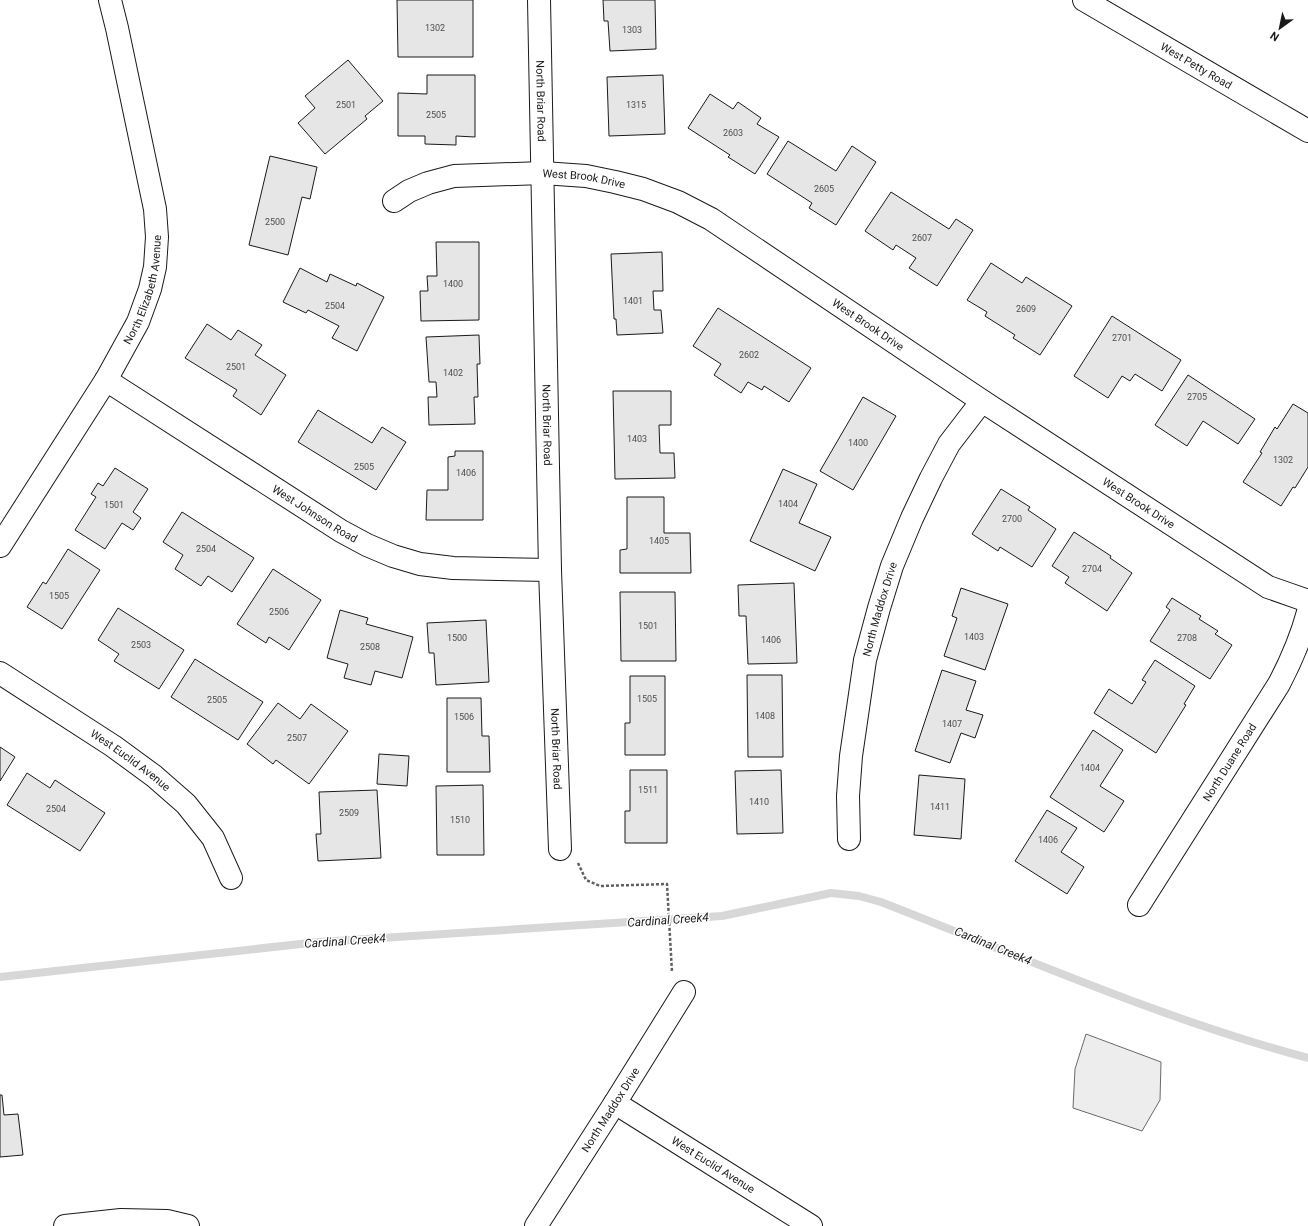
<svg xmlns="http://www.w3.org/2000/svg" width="1308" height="1226" font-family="Roboto,sans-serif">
	<rect width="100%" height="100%" fill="#fff"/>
	<polygon fill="#ededed" stroke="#6a6a6a" points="1086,1034 1161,1062 1160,1100 1142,1131 1073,1108 1075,1069"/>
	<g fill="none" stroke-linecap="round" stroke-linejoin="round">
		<path stroke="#d7d7d7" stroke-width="8" d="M0,977l319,-35 403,-26 109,-23 28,3 22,6c141,55 281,117 427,156"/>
	</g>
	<g fill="#e6e6e6" stroke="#1a1a1a">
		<polygon points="397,0 473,0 473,57 398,57"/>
		<polygon points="603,0 655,0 656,49 610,51 608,21 604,21"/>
		<polygon points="348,60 383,101 365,116 367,119 325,154 298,123 315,108 305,96"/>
		<polygon points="427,75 475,75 475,137 456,136 456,145 425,144 425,136 398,136 398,93 427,94"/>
		<polygon points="663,75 665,134 609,136 607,77"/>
		<polygon points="710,94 733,109 738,102 761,118 757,124 779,137 755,174 728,157 730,155 688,128"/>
		<polygon points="788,141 836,171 852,146 876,162 836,225 809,208 812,203 767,174"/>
		<polygon points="270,156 317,167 310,199 302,197 288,255 249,245"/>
		<polygon points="891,192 949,229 956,219 973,230 937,286 909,268 916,258 896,245 893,250 865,231"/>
		<polygon points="436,242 479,242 479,320 421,321 420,291 428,291 427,276 437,276"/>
		<polygon points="662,252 663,291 653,291 654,310 661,310 663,333 617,335 616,319 614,319 611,254"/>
		<polygon points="991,263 1022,283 1026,277 1072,306 1040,355 1013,338 1015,335 985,316 987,312 967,300"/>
		<polygon points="300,268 327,282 330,274 356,286 357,283 384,297 357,351 332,338 339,326 308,310 306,313 283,302"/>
		<polygon points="718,308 811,368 789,402 764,386 762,390 748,382 741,393 714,375 721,364 693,346"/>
		<polygon points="1112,316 1181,360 1162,391 1135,374 1130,381 1122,376 1108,398 1074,376"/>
		<polygon points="207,324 231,340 238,330 262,345 255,355 286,375 261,415 233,396 237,390 185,358"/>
		<polygon points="479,335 480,364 477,364 478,397 474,397 475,424 429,425 428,397 437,397 436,382 429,382 426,337"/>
		<polygon points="1188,375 1255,419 1238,444 1203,421 1187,446 1155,425"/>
		<polygon points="613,391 671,391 671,425 659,425 660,453 674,453 675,478 615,479"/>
		<polygon points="863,397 896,416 853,490 820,471"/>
		<polygon points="1293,404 1308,413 1308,467 1295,488 1293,487 1281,506 1243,482 1262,453 1260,452 1275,427 1277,429"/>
		<polygon points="318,410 372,443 382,427 406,442 376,490 298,442"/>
		<polygon points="455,451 483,451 483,520 426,520 427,490 448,490 448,457 455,456"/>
		<polygon points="115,468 148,489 133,512 141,518 133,530 122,523 105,549 75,530 96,497 91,494 98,483 103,486"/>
		<polygon points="783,469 817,484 799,523 831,537 815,571 750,541"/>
		<polygon points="1001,489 1030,507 1028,510 1056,529 1032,567 1000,547 998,551 972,534"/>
		<polygon points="627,497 664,497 664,533 690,533 691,573 620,573 620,550 627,549"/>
		<polygon points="182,512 254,558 232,592 208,576 201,586 175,569 183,555 163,542"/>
		<polygon points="1074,532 1111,556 1110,558 1132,573 1107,611 1065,583 1069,577 1052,566"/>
		<polygon points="68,549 100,570 62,629 27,607 43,582 46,584"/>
		<polygon points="273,569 321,600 289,650 269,637 266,643 237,624"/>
		<polygon points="794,583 797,663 748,664 746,616 739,616 738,585"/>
		<polygon points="961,588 1008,604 985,670 944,656 957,618 952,616"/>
		<polygon points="620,592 675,592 676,661 621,661"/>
		<polygon points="1172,598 1201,616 1199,619 1218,631 1215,634 1232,645 1210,679 1150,641 1170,610 1166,607"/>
		<polygon points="118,608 184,650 159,689 114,661 119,654 98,640"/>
		<polygon points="340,610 368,618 366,624 413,637 402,678 375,671 371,685 344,678 348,664 327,658"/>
		<polygon points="486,620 489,682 436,685 434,653 429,653 427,623"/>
		<polygon points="195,659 263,702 238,740 171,697"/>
		<polygon points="1155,660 1195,686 1184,704 1186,705 1156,753 1094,713 1109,689 1132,704 1146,682 1142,680"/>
		<polygon points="942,670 976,681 966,710 983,715 975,738 961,733 950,763 915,751"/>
		<polygon points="747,675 782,675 783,757 748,757"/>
		<polygon points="630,676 665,676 665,755 625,755 625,723 630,723"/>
		<polygon points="447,698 481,698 482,736 489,736 490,772 447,772"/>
		<polygon points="278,703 300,719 311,704 348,731 309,784 276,760 273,764 247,744"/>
		<polygon points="1093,730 1123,750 1100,786 1124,801 1104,832 1050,797"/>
		<polygon points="0,747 15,757 0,781"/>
		<polygon points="379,754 409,756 407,786 377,784"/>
		<polygon points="630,770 667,770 667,843 625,843 625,811 630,811"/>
		<polygon points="781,770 783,833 737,834 735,771"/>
		<polygon points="27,773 50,788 55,780 105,813 80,851 7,805"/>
		<polygon points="919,775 965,779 961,839 914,835"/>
		<polygon points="483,785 484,855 437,855 436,786"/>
		<polygon points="377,790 381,858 318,861 316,834 321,834 319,792"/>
		<polygon points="1047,810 1077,828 1061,852 1084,867 1067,894 1015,861"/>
		<polygon points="0,1095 2,1095 4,1115 18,1114 23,1155 0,1157"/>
	</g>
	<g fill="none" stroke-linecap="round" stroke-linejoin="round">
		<defs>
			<g id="minor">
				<path id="s1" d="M539,0l11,570 10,279"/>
				<path id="s2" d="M1084,0l224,131"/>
				<path id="s3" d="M394,201l15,-10 19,-8 26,-7 89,-3 43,3 29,6 28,7 35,13 33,17 271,182 286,186 40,14"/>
				<path id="s4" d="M106,380l235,151 26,14 26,11 27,8 33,4 97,2"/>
				<path id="s5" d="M0,546l106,-166 32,-58 12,-33 5,-22 2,-30 -2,-28 -38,-181 -7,-28"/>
				<path id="s6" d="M0,673l113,73 41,30 32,28 27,34 18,40"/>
				<path id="s7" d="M849,839l-1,-43 3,-40 14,-96 14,-52 13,-42 20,-48 19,-40 18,-34 33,-43"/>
				<path id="s8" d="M1139,905l140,-221c12,-23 22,-46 29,-72"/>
				<path id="s9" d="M615,1103l196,123"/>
				<polyline points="65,1226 121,1220 167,1221 188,1226"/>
				<path id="s10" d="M536,1226l79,-123 69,-111"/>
			</g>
		</defs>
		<use href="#minor" stroke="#1a1a1a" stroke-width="24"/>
		<polyline stroke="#5f5f5f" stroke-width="2.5" stroke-dasharray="3 2" stroke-linecap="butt" points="578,863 586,880 600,886 667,884 672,972"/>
		<use href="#minor" stroke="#fff" stroke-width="22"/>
	</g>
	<g text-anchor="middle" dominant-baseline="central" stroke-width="3" stroke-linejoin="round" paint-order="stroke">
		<g font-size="9" fill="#4d4d4d">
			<text x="435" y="28">1302</text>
			<text x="632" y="30">1303</text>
			<text x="346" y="105">2501</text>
			<text x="636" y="105">1315</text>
			<text x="436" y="115">2505</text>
			<text x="733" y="133">2603</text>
			<text x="824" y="189">2605</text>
			<text x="275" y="222">2500</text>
			<text x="922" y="238">2607</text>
			<text x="453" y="284">1400</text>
			<text x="633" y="301">1401</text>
			<text x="335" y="306">2504</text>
			<text x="1026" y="309">2609</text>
			<text x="1122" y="338">2701</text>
			<text x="749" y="355">2602</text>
			<text x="236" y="367">2501</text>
			<text x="453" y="373">1402</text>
			<text x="1197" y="397">2705</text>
			<text x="637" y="439">1403</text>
			<text x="858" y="443">1400</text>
			<text x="1283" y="460">1302</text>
			<text x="364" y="467">2505</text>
			<text x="466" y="473">1406</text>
			<text x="788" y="504">1404</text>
			<text x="114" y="505">1501</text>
			<text x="1012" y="519">2700</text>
			<text x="659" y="541">1405</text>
			<text x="206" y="549">2504</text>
			<text x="1092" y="569">2704</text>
			<text x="59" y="596">1505</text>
			<text x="279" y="612">2506</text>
			<text x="648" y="626">1501</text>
			<text x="974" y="637">1403</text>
			<text x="457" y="638">1500</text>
			<text x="1187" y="638">2708</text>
			<text x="771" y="640">1406</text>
			<text x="141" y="645">2503</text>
			<text x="370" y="647">2508</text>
			<text x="647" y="699">1505</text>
			<text x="217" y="700">2505</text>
			<text x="765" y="716">1408</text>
			<text x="464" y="717">1506</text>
			<text x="952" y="724">1407</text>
			<text x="297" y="738">2507</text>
			<text x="1090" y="768">1404</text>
			<text x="648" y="790">1511</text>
			<text x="759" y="802">1410</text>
			<text x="940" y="807">1411</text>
			<text x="56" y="809">2504</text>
			<text x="349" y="813">2509</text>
			<text x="460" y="820">1510</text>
			<text x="1048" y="840">1406</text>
		</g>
		<g font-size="11" fill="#1a1a1a" stroke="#fff">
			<text stroke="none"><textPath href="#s2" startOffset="130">West Petty Road</textPath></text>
			<text stroke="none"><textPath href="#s1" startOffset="101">North Briar Road</textPath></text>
			<text stroke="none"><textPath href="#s3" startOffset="196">West Brook Drive</textPath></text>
			<text stroke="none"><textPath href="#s5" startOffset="296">North Elizabeth Avenue</textPath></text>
			<text stroke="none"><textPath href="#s3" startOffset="520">West Brook Drive</textPath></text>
			<text stroke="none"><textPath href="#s1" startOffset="425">North Briar Road</textPath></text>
			<text stroke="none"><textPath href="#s3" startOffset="844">West Brook Drive</textPath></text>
			<text stroke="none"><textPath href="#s4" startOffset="248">West Johnson Road</textPath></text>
			<text stroke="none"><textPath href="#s7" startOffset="233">North Maddox Drive</textPath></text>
			<text stroke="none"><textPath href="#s1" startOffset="749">North Briar Road</textPath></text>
			<text stroke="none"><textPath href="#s6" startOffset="157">West Euclid Avenue</textPath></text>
			<text stroke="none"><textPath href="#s8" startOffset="169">North Duane Road</textPath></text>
			<text stroke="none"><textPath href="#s10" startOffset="138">North Maddox Drive</textPath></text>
			<text stroke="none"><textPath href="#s9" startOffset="116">West Euclid Avenue</textPath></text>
		</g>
		<g font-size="12" font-style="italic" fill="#1a1a1a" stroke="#fff">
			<text transform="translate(668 920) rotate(-4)">Cardinal Creek4</text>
			<text transform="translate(345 941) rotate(-4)">Cardinal Creek4</text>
			<text transform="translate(993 946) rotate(22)">Cardinal Creek4</text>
		</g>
	</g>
	<g transform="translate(1280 28) rotate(213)" stroke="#ffffff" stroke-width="3" paint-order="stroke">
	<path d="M0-3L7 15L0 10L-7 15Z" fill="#1a1a1a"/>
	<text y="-6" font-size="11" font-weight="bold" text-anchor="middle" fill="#1a1a1a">N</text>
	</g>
</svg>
